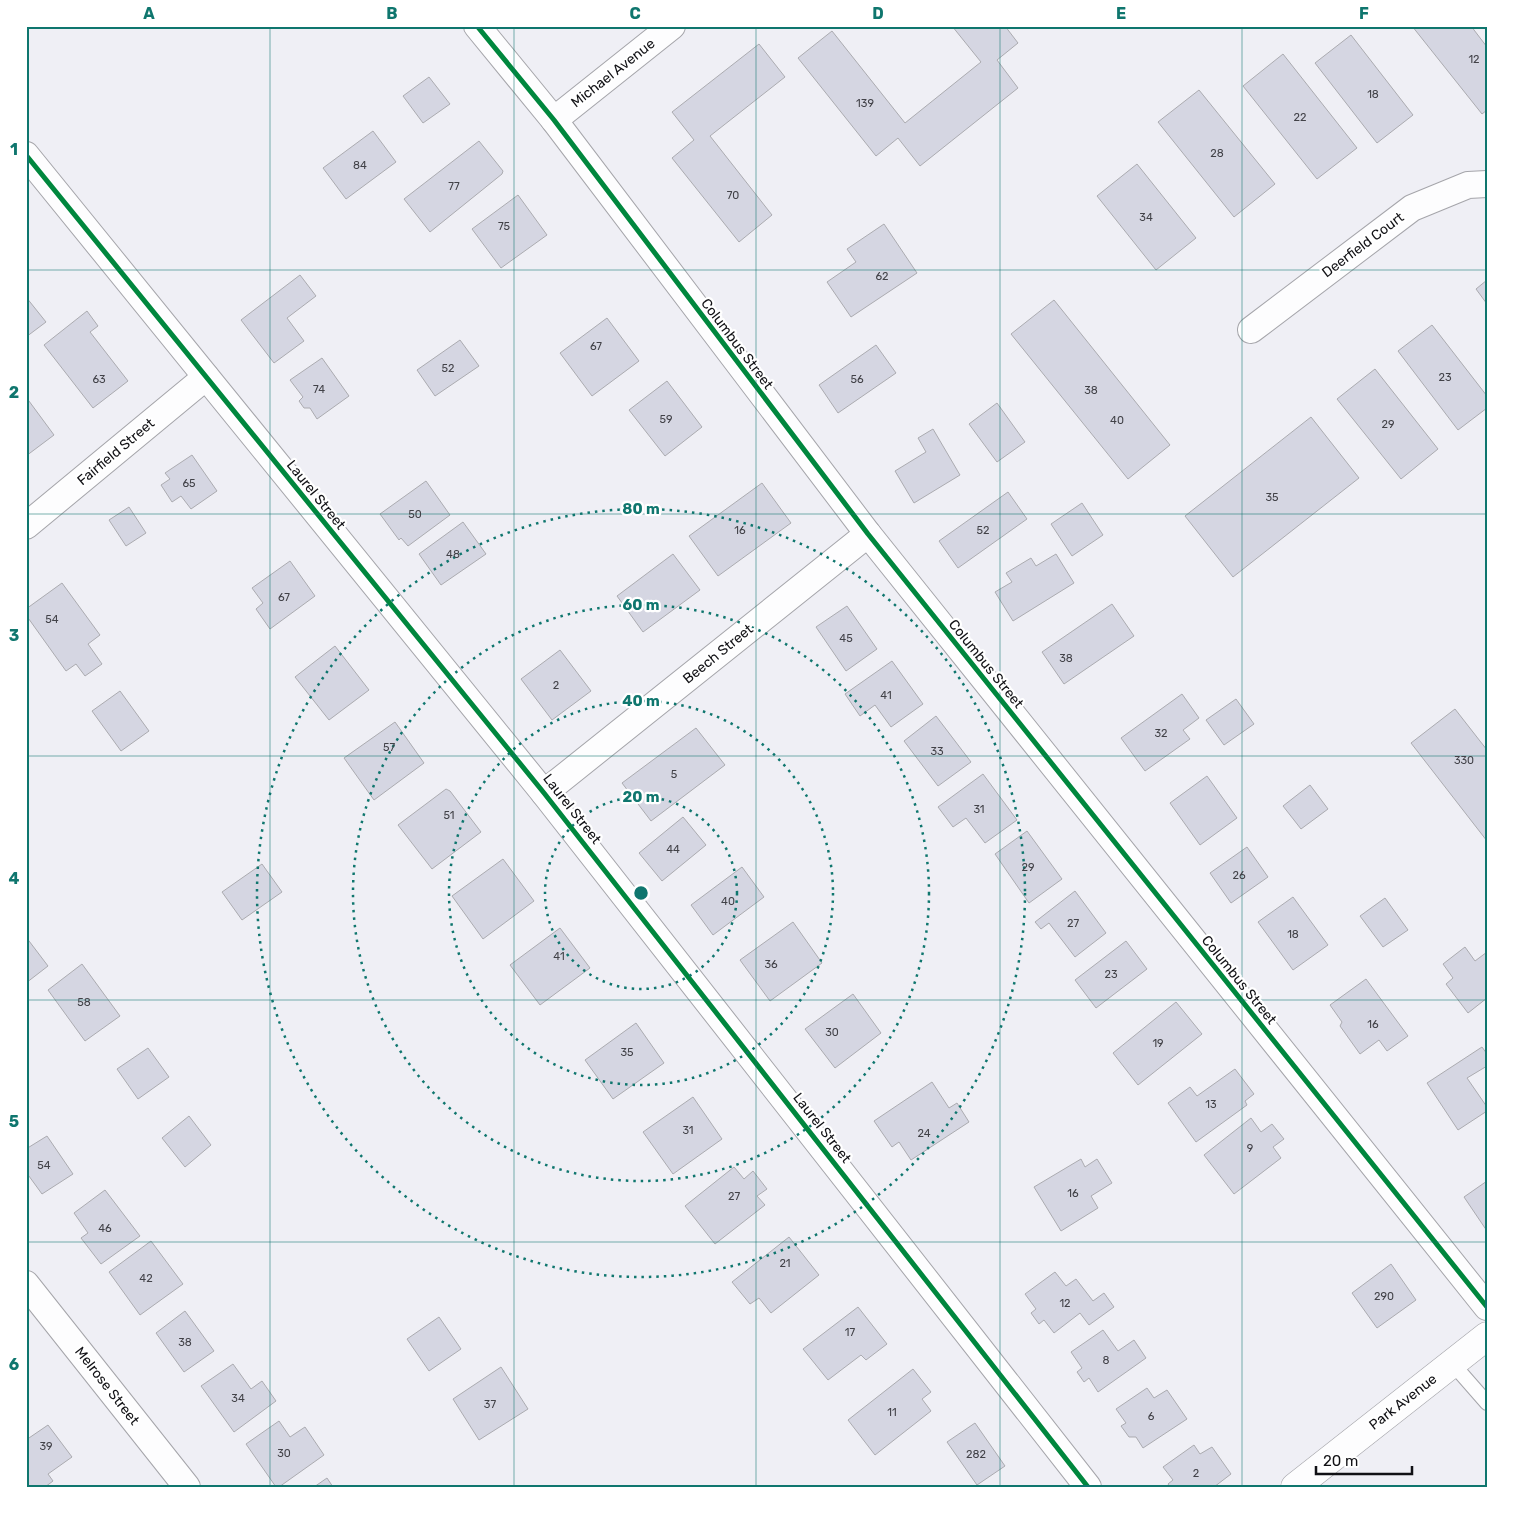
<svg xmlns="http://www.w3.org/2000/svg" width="1513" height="1513" font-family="Rubik,sans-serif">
	<rect width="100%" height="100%" fill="#efeff5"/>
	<g fill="#d5d6e2" stroke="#ababb0">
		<polygon points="952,26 1005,26 1018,43 997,60 1018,88 920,166 898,138 876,156 798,58 832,31 905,123 981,62"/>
		<polygon points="1412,26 1471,26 1487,47 1487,110 1482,114"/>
		<polygon points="1351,35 1413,115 1377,143 1315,63"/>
		<polygon points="759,44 785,77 710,136 772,215 739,242 672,158 694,140 672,112"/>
		<polygon points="1283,54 1357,148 1317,179 1243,86"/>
		<polygon points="429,77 450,104 423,123 403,96"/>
		<polygon points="1199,90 1275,184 1234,217 1158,122"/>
		<polygon points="373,131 396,162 346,199 323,168"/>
		<polygon points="479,141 503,171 502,174 430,232 404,199"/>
		<polygon points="1137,164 1196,238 1156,270 1097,196"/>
		<polygon points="518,195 547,235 501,268 472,229"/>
		<polygon points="884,224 917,273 851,317 827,282 856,262 847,249"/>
		<polygon points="300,275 316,296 287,318 304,341 274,363 241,320"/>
		<polygon points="1487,280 1487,304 1476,289"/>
		<polygon points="26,297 46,322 26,337"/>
		<polygon points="1054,300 1170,445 1128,479 1011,334"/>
		<polygon points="87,311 98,326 90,332 128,381 93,408 44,345"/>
		<polygon points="607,318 639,361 592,396 560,353"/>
		<polygon points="1432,325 1487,396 1487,408 1458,430 1398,351"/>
		<polygon points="460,340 479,366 435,396 417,370"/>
		<polygon points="876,345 896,373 838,413 819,385"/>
		<polygon points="322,358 349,396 317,419 310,408 304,408 299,401 303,397 290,380"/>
		<polygon points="1375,369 1438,449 1401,479 1337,399"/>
		<polygon points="667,381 702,427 665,456 629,410"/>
		<polygon points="26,397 54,435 26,456"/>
		<polygon points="997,403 1025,442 997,462 969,424"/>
		<polygon points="1311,417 1359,478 1233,577 1185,516"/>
		<polygon points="933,429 960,475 914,503 895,471 926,452 918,438"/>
		<polygon points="192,455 217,491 191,509 181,496 172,502 161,485 170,479 165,473"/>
		<polygon points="426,481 450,515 408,546 401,538 399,540 380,514"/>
		<polygon points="762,483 791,523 718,576 689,536"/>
		<polygon points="1008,492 1027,519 958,568 939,541"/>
		<polygon points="1082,503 1103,535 1072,556 1051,524"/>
		<polygon points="129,507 146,533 126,546 109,520"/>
		<polygon points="463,522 486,554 441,585 419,554"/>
		<polygon points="673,554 700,590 643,632 617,596"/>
		<polygon points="1056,554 1074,583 1013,621 995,592 1012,582 1006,573 1031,558 1036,566"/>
		<polygon points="290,561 315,596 270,629 256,609 263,603 252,588"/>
		<polygon points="62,583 100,635 88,644 102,664 85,676 76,664 66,671 26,615 26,609"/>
		<polygon points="1112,604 1134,636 1064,684 1042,652"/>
		<polygon points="847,606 877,649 846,671 816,627"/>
		<polygon points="335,646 369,690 329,720 295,677"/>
		<polygon points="560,650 591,691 552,720 521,679"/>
		<polygon points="892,661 923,704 891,727 875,705 860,716 845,694"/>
		<polygon points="120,691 149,731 121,751 92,711"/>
		<polygon points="1182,694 1199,718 1183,730 1190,739 1145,771 1121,738"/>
		<polygon points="1236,699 1254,724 1224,745 1206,720"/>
		<polygon points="1455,709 1487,750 1487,841 1411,743"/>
		<polygon points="936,716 971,762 938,786 904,741"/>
		<polygon points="395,722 424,763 374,800 344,758"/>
		<polygon points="696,728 725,765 651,821 622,783"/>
		<polygon points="983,774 1017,820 985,843 966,818 953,827 938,807"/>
		<polygon points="1207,776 1237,818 1200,845 1170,803"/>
		<polygon points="1310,785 1328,809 1301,829 1283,806"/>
		<polygon points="446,789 450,791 481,832 432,869 398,825"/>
		<polygon points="683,817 706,845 662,881 639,853"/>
		<polygon points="1027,831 1062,879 1029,903 995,854"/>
		<polygon points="1247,847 1268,877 1231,903 1210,873"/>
		<polygon points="503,859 534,901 483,939 452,896"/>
		<polygon points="262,864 282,892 242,920 222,892"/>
		<polygon points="742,867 764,897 713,935 691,905"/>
		<polygon points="1075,891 1106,933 1075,957 1049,923 1041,929 1035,922"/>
		<polygon points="1293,897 1328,945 1293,970 1258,922"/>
		<polygon points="1385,898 1408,930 1383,947 1360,916"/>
		<polygon points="793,922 822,963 770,1001 740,960"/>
		<polygon points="560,928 590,968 540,1005 510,965"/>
		<polygon points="26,937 48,966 26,983"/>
		<polygon points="1126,941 1147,969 1096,1008 1075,980"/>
		<polygon points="1465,947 1475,961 1487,952 1487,998 1468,1013 1446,984 1453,978 1443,964"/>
		<polygon points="82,964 120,1016 85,1041 48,990"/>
		<polygon points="1366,979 1408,1036 1387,1051 1379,1040 1360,1054 1340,1026 1342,1022 1330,1005"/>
		<polygon points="853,994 881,1033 835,1068 805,1029"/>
		<polygon points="1176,1002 1202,1034 1138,1085 1113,1053"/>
		<polygon points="636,1023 664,1063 613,1099 585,1060"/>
		<polygon points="1482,1047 1487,1054 1487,1066 1467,1078 1487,1107 1487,1111 1458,1130 1427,1083"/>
		<polygon points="148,1048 169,1077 138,1099 117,1069"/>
		<polygon points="1235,1069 1254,1094 1245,1101 1247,1105 1196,1142 1168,1103 1190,1087 1197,1096"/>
		<polygon points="932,1082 949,1108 957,1103 969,1122 911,1160 899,1142 892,1147 874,1121"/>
		<polygon points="693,1097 722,1139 673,1174 643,1132"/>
		<polygon points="189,1116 211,1145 185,1167 162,1138"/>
		<polygon points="1251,1118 1261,1132 1272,1124 1284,1139 1273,1147 1281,1158 1234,1194 1204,1155"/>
		<polygon points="47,1136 73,1174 42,1194 26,1172 26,1149"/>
		<polygon points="1081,1159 1085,1167 1097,1159 1112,1183 1091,1196 1098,1208 1061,1231 1034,1187"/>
		<polygon points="734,1167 744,1179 753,1171 767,1189 757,1196 765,1205 715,1244 685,1206"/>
		<polygon points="1487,1181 1487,1231 1464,1197"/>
		<polygon points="105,1190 140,1236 101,1264 81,1238 88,1233 74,1213"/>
		<polygon points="789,1237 819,1275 771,1313 759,1298 750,1304 732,1282"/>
		<polygon points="151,1241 183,1284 140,1315 109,1272"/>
		<polygon points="1391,1264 1416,1300 1377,1328 1352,1293"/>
		<polygon points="1055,1272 1066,1286 1076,1279 1093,1301 1104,1293 1114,1307 1089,1325 1080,1313 1054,1333 1044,1320 1039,1324 1031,1313 1036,1309 1025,1294"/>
		<polygon points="858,1307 887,1344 866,1360 861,1355 828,1380 803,1349"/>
		<polygon points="185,1311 214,1351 184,1372 156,1333"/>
		<polygon points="439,1317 461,1349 429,1371 407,1339"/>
		<polygon points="1103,1330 1118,1351 1134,1340 1146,1358 1098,1392 1089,1378 1084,1382 1077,1372 1082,1368 1071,1352"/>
		<polygon points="233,1364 251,1389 262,1381 276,1401 234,1432 201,1386"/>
		<polygon points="501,1367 528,1409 479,1440 453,1399"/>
		<polygon points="913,1369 931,1392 922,1399 931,1411 875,1455 848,1420"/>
		<polygon points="1147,1388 1154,1398 1167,1390 1187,1419 1143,1448 1136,1437 1129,1437 1121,1426 1126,1423 1116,1409"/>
		<polygon points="279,1421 290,1437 305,1427 324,1455 279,1487 276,1487 246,1444"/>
		<polygon points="975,1423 1005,1466 977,1485 947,1442"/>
		<polygon points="48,1425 72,1457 48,1474 53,1481 45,1487 26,1487 26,1440"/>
		<polygon points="1194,1445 1200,1454 1212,1447 1231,1474 1214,1487 1170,1487 1168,1484 1173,1480 1163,1467"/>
		<polygon points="327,1478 333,1487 314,1487"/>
	</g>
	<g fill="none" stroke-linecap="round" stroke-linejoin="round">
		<defs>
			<polyline id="service" points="1452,1363 1487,1403"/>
			<g id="minor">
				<polyline points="477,26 554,120 868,534 1487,1307"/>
				<polyline points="554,120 672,26"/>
				<polyline points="26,155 544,793 1088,1487"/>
				<polyline points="1251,330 1412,208 1468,185 1487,184"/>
				<polyline points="26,526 206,377"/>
				<polyline points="544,793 868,534"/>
				<polyline points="26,1284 187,1487"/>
			</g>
			<polyline id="tertiary" points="1295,1487 1487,1336"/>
		</defs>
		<use href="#service" stroke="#a5a5aa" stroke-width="16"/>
		<use href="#minor" stroke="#a5a5aa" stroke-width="28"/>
		<use href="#tertiary" stroke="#a5a5aa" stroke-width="29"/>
		<use href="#service" stroke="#fdfdfe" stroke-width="14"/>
		<use href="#minor" stroke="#fdfdfe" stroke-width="26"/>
		<use href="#tertiary" stroke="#fdfdfe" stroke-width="28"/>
		<defs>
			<g id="cycleway">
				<polyline points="477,26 554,120 868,534 1487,1307"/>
				<polyline points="26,155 544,793 1088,1487"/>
			</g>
		</defs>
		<use href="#cycleway" stroke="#fff" stroke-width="8"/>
		<use href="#cycleway" stroke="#00873e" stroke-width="5"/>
	</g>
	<path fill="none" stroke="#0f766e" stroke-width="1" stroke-opacity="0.55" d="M270,26v1461M514,26v1461M756,26v1461M1000,26v1461M1242,26v1461M26,270h1461M26,514h1461M26,756h1461M26,1000h1461M26,1242h1461"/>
	<g fill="none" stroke="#0f766e" stroke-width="2.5" stroke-dasharray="2.5 5">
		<circle cx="641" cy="893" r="96"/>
		<circle cx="641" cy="893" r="192"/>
		<circle cx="641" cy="893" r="288"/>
		<circle cx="641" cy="893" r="384"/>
	</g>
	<g text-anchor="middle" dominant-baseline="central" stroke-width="4.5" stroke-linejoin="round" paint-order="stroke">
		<g font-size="11" fill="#424248">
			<text x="1474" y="59">12</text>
			<text x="1373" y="94">18</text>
			<text x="865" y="103">139</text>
			<text x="1300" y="117">22</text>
			<text x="1217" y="153">28</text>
			<text x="360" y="165">84</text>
			<text x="454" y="186">77</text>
			<text x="733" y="195">70</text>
			<text x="1146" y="217">34</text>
			<text x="504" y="226">75</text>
			<text x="882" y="276">62</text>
			<text x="596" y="346">67</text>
			<text x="448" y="368">52</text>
			<text x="1445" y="377">23</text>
			<text x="99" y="379">63</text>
			<text x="857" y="379">56</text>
			<text x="319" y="389">74</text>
			<text x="1091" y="390">38</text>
			<text x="666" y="419">59</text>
			<text x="1117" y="420">40</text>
			<text x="1388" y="424">29</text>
			<text x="189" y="483">65</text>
			<text x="1272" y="497">35</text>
			<text x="415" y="514">50</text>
			<text x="740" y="530">16</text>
			<text x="983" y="530">52</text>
			<text x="453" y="554">48</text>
			<text x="284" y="597">67</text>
			<text x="52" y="619">54</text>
			<text x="846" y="638">45</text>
			<text x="1066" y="658">38</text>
			<text x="556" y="685">2</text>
			<text x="886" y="695">41</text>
			<text x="1161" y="733">32</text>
			<text x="389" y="747">57</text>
			<text x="937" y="751">33</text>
			<text x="1464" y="760">330</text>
			<text x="674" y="774">5</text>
			<text x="979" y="809">31</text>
			<text x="449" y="815">51</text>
			<text x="673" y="849">44</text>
			<text x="1028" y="867">29</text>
			<text x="1239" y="875">26</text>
			<text x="728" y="901">40</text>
			<text x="1073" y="923">27</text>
			<text x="1293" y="934">18</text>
			<text x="559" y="956">41</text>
			<text x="771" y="964">36</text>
			<text x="1111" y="974">23</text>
			<text x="84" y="1002">58</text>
			<text x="1373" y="1024">16</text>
			<text x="832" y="1032">30</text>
			<text x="1158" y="1043">19</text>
			<text x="627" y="1052">35</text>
			<text x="1211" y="1104">13</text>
			<text x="688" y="1130">31</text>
			<text x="924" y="1133">24</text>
			<text x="1250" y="1148">9</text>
			<text x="44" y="1165">54</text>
			<text x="1073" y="1193">16</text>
			<text x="734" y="1196">27</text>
			<text x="105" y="1228">46</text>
			<text x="785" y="1263">21</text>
			<text x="146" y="1278">42</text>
			<text x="1384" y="1296">290</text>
			<text x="1065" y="1303">12</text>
			<text x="850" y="1332">17</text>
			<text x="185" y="1342">38</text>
			<text x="1106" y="1360">8</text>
			<text x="238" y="1398">34</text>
			<text x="490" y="1404">37</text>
			<text x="892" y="1412">11</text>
			<text x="1151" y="1416">6</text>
			<text x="46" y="1446">39</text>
			<text x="284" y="1453">30</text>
			<text x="976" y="1454">282</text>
			<text x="1196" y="1473">2</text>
		</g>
		<g font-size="14" fill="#111115" stroke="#fff">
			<text transform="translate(613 73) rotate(-38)">Michael Avenue</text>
			<text transform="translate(1363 245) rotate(-37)">Deerfield Court</text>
			<text transform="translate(737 344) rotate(53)">Columbus Street</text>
			<text transform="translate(116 452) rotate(-40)">Fairfield Street</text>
			<text transform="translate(316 495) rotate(51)">Laurel Street</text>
			<text transform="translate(718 654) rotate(-39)">Beech Street</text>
			<text transform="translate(986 664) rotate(51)">Columbus Street</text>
			<text transform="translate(572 809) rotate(52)">Laurel Street</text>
			<text transform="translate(1239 980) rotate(51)">Columbus Street</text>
			<text transform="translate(822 1128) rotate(52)">Laurel Street</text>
			<text transform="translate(107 1386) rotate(52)">Melrose Street</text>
			<text transform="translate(1403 1402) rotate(-38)">Park Avenue</text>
		</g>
	</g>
	<circle cx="641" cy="893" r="8" fill="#0f766e" stroke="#fff" stroke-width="2.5"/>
	<g font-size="15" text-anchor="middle" font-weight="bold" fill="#0f766e" stroke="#fff" stroke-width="4.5" stroke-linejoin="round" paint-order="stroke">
		<text x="641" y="514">80 m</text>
		<text x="641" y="610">60 m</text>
		<text x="641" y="706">40 m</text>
		<text x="641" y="802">20 m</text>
	</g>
	<rect width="1513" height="1513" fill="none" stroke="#ffffff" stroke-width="55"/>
	<path d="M1316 1466v8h96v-8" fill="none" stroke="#111115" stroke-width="2.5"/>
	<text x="1323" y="1466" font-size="15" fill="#111115" stroke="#ffffff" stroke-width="4" paint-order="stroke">20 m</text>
	<rect x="28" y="28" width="1458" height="1458" fill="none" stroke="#0f766e" stroke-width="2"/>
	<g font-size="16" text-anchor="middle" font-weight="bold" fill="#0f766e">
		<text x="149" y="19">A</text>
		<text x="392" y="19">B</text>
		<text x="635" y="19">C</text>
		<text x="878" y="19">D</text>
		<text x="1121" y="19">E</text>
		<text x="1364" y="19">F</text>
		<text x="14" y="155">1</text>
		<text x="14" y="398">2</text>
		<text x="14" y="641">3</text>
		<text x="14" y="884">4</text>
		<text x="14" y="1127">5</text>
		<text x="14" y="1370">6</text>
	</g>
</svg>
